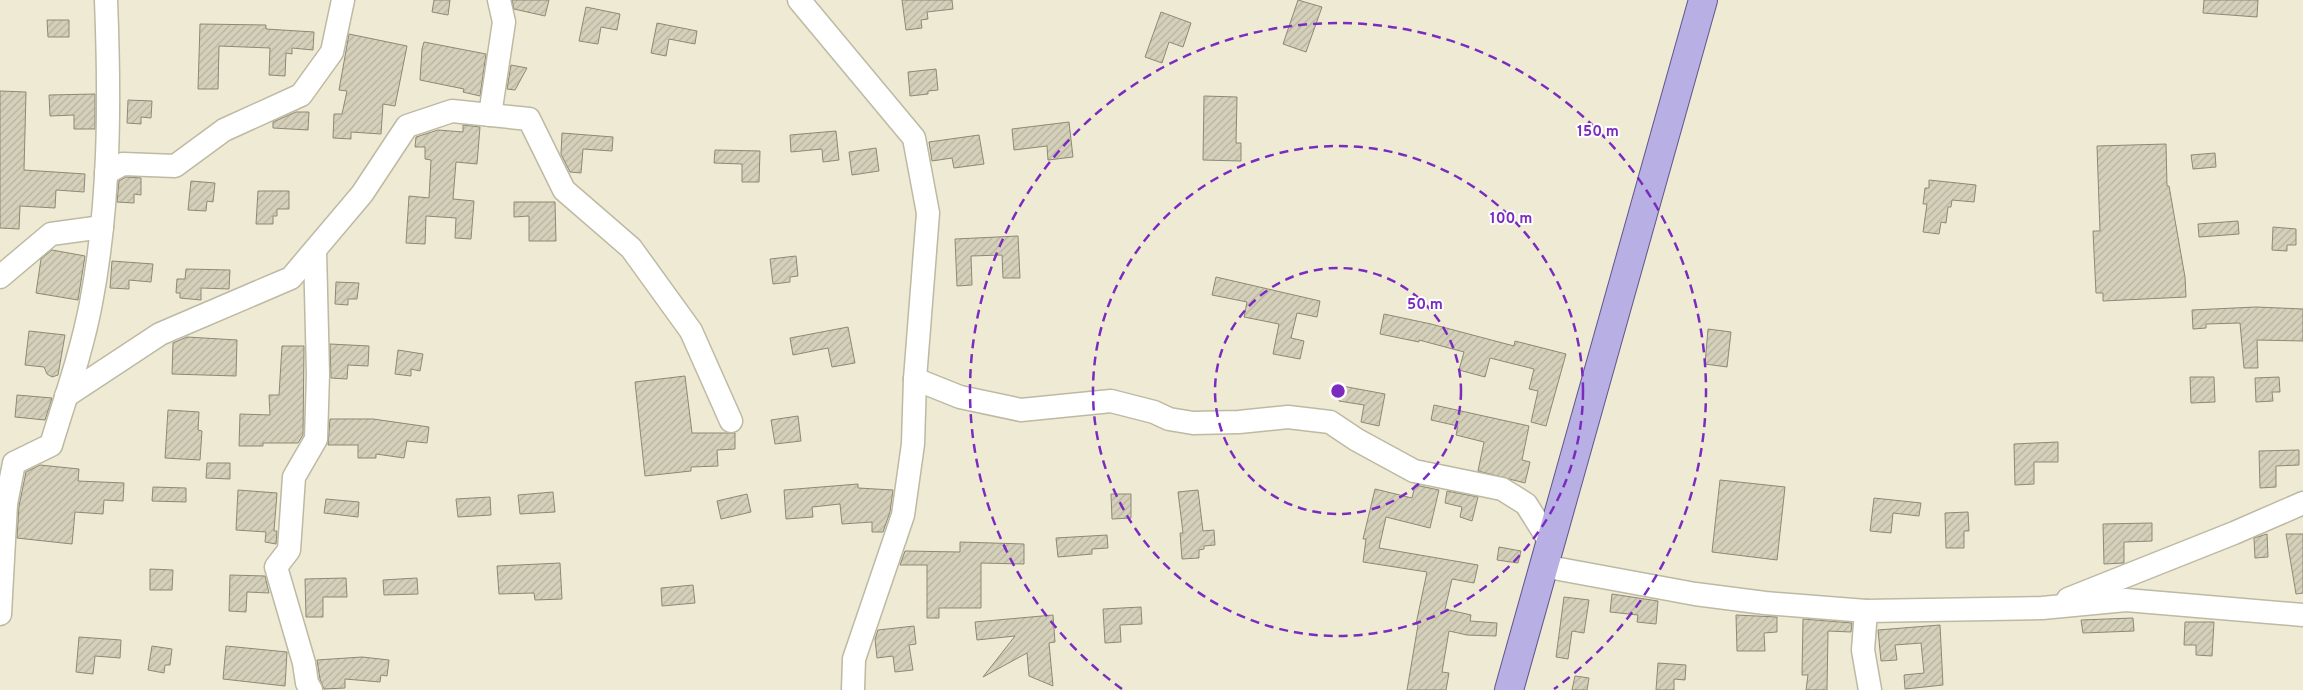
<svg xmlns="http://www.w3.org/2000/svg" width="2303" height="690" font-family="Overpass,sans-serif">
	<defs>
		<pattern id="building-hatch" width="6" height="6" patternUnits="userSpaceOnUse" patternTransform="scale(1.25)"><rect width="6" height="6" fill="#d5d0ba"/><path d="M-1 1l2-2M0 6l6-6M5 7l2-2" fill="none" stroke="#b6b29f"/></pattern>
	</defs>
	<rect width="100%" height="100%" fill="#efead3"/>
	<g fill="url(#building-hatch)" stroke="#8e8974">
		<polygon points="434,0 450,0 448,15 432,12"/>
		<polygon points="512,0 549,0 545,16 514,9"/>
		<polygon points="902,0 952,0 953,9 927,12 928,19 921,20 922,28 906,30"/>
		<polygon points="1298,0 1322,7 1306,52 1283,44"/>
		<polygon points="2204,0 2258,0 2257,17 2203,13"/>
		<polygon points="586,7 620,14 617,30 601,27 598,44 579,41"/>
		<polygon points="1161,12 1191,23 1183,47 1169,42 1162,63 1145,57"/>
		<polygon points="47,20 69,20 69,37 48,37"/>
		<polygon points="657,23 697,31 695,44 669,39 666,56 651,53"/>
		<polygon points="200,24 266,25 266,29 314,32 313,50 292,48 292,54 286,53 285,76 269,75 270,48 219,46 218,89 198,89"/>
		<polygon points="349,34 407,46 395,106 383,104 381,134 351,132 351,139 333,138 334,114 342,114 347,91 339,90"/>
		<polygon points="424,42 486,54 480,96 463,92 464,89 420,80 422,49"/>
		<polygon points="511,65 527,68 515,90 507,89"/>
		<polygon points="936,69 938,90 928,91 928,94 910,96 908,72"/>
		<polygon points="0,91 26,92 24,170 85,174 84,192 56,190 55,208 20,206 19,229 0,228"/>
		<polygon points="95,94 95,129 74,129 74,115 50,116 49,95"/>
		<polygon points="1204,96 1237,97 1236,143 1241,143 1241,161 1203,160"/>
		<polygon points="128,100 152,101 151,118 141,117 141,124 127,123"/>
		<polygon points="296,112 309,112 308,130 273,128 273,122"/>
		<polygon points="1069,122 1073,157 1048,160 1047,146 1014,150 1012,129"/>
		<polygon points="463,125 480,127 477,164 456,162 453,199 474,201 471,239 455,238 456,218 426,216 425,244 406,243 409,196 429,198 431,160 425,159 425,147 415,147 416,137 438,130 463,132"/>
		<polygon points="836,131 839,160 823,162 822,149 791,152 790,135"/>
		<polygon points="562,133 613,137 612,151 583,149 581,173 570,172 561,154"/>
		<polygon points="979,135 984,164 954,168 952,158 932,161 929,142"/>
		<polygon points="2166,144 2167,186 2169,186 2185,277 2186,297 2103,301 2103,293 2096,293 2093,231 2100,231 2097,146"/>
		<polygon points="876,148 879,171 852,175 849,152"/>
		<polygon points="715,150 760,151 759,182 742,182 742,164 714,163"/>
		<polygon points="2215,153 2216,167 2193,169 2191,155"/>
		<polygon points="126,177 141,178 141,195 134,194 134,203 117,202 119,181"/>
		<polygon points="1929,180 1976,185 1974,202 1952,200 1951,207 1948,207 1946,223 1941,222 1939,234 1923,232 1927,204 1923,204 1925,188 1929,188"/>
		<polygon points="191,181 215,183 213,202 207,201 206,211 188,210"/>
		<polygon points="258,191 289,191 289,209 277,209 277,216 273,216 273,224 256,224"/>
		<polygon points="514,202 555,202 556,241 529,241 529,216 514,217"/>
		<polygon points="2238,221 2239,234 2199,237 2198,224"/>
		<polygon points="2273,227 2296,229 2296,245 2287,245 2287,251 2272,250"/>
		<polygon points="1018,236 1020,278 1003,278 1002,255 971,256 972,285 957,286 955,239"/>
		<polygon points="52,250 85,256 78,300 36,293 41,259"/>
		<polygon points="796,256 798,276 790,277 790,282 773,284 770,259"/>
		<polygon points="112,261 153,264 151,282 129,280 129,289 110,288"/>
		<polygon points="186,269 230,270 229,289 201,288 201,300 180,298 180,293 176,293 177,279 185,279"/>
		<polygon points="1216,277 1320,301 1317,317 1297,313 1291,338 1304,341 1300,359 1273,354 1279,324 1244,317 1247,302 1212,295"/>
		<polygon points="336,282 359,283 357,299 348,299 348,305 335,304"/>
		<polygon points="2256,307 2303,309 2303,341 2257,340 2258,368 2244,368 2240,323 2206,324 2206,328 2193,329 2192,310"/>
		<polygon points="1384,314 1431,324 1514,346 1515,341 1566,354 1546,426 1531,422 1538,391 1529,389 1534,369 1490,358 1485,377 1459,370 1464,352 1419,340 1419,342 1380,334"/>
		<polygon points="848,327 855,363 832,367 828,348 793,355 790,338"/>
		<polygon points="1708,329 1731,332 1727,367 1705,364"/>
		<polygon points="29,331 65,335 58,375 52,377 47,374 44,367 25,365"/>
		<polygon points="187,337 237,340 236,376 172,374 173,343"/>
		<polygon points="330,344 369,346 368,366 348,365 347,379 331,378"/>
		<polygon points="282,346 304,346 303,435 298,443 263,443 263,446 239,446 240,414 270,415 269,395 279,395"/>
		<polygon points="398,350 423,354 420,371 411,369 411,376 395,374"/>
		<polygon points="685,376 692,433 735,433 735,449 717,450 718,466 691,467 691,471 645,476 635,382"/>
		<polygon points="2190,377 2214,377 2215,402 2191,403"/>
		<polygon points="2279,377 2280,392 2272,392 2273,401 2256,402 2255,378"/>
		<polygon points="1342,386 1385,394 1379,426 1361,422 1364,405 1339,401"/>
		<polygon points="17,395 52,398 45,420 15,417"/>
		<polygon points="1434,405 1529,426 1522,460 1530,462 1525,483 1478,471 1484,442 1456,435 1458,426 1431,420"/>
		<polygon points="168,410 199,412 198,430 202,431 200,460 165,458"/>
		<polygon points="798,416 801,441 775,444 771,420"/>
		<polygon points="330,419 373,419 429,427 427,443 407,441 404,458 376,454 376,458 358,458 358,445 328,445"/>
		<polygon points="2058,442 2058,462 2034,462 2034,484 2015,485 2014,444"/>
		<polygon points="2299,450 2299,465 2276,466 2276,487 2260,488 2259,451"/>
		<polygon points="207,463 230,463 230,479 206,478"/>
		<polygon points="40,465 79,469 78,481 124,483 123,501 104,500 103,514 75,512 72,544 17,538 19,506 26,472"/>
		<polygon points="1720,480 1785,487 1777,560 1712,552"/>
		<polygon points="858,484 858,488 893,490 890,512 883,532 872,532 872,522 842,524 840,504 812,507 813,517 786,519 784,490"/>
		<polygon points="1415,485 1439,490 1430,528 1386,517 1379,548 1478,565 1474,583 1452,579 1445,609 1471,615 1470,621 1497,623 1496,636 1467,635 1449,631 1442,672 1449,673 1446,690 1407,690 1418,625 1416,624 1427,572 1363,562 1366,539 1363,539 1375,489 1412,498"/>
		<polygon points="153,487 186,488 186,502 152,501"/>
		<polygon points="238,490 277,493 274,531 277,531 276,544 265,542 266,532 236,530"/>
		<polygon points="1198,490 1203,531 1214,530 1215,545 1204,546 1204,549 1199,550 1199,558 1182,559 1180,533 1183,533 1178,492"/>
		<polygon points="1447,491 1478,497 1472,521 1460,517 1462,507 1445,503"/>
		<polygon points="553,492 555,512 520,514 518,495"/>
		<polygon points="747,494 751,512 721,519 717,501"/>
		<polygon points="1111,494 1131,494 1131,518 1112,519"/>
		<polygon points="490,497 491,515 458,517 456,499"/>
		<polygon points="1874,498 1921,503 1919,516 1893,513 1891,533 1870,531"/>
		<polygon points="326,499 359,502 358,517 324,513"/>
		<polygon points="1968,512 1969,531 1964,531 1964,548 1946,548 1945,513"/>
		<polygon points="2152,523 2152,541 2124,542 2124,563 2104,564 2103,524"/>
		<polygon points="2267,534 2268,557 2255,558 2254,538"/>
		<polygon points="2286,534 2303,534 2303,593 2296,594"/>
		<polygon points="1107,535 1108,548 1092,549 1092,554 1058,557 1056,538"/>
		<polygon points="960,542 1024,544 1024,564 981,563 981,608 939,608 939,618 927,618 927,565 900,565 905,551 960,552"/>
		<polygon points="1499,547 1521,551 1518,563 1497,560"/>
		<polygon points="560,563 562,599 535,600 534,593 499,594 497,566"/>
		<polygon points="150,569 173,570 172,590 150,590"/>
		<polygon points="230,575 265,576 269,593 247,592 246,612 229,611"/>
		<polygon points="346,578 347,597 323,597 323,617 306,617 305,579"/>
		<polygon points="417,578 418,594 384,595 383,580"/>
		<polygon points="693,585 695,603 662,606 661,588"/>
		<polygon points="1612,594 1658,601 1656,624 1637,622 1638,615 1610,612"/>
		<polygon points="1564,597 1589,600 1584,633 1572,631 1568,659 1556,657"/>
		<polygon points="1141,607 1142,624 1120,625 1121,642 1105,643 1103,609"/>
		<polygon points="1053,615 1055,642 1049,643 1053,686 1029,676 1027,653 983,677 1015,636 977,640 975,622"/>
		<polygon points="1736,615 1777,617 1777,632 1764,633 1765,651 1737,651"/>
		<polygon points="2133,618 2134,631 2083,633 2081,620"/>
		<polygon points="1803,619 1852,623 1851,632 1828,631 1827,690 1806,690 1808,675 1802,675"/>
		<polygon points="2185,622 2214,622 2212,656 2196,655 2196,645 2184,645"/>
		<polygon points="1940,625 1943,685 1905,689 1904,675 1924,673 1921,643 1895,645 1897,660 1881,661 1878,630"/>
		<polygon points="914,626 916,644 909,645 913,670 895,672 893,656 877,658 875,639 878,630"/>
		<polygon points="79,637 121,640 120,658 95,656 93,674 76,672"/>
		<polygon points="152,646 172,649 170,665 165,665 164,673 148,670"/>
		<polygon points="226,646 287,652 285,686 223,679"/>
		<polygon points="362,657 389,660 387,676 381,675 380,682 345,679 345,688 324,689 320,679 317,660"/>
		<polygon points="1658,663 1686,665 1685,680 1674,679 1674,690 1656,690"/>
		<polygon points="1575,676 1589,678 1587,690 1572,690"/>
	</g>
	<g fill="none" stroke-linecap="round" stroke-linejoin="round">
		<defs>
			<g id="minor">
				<polyline points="799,0 914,138 928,213 915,379 913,444 903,515 854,659 853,690"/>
				<polyline points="490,115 504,22 499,0"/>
				<polyline points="106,173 123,164 175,166 224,130 301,95 332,52 343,0"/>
				<polyline points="0,277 51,234 102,227"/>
				<polyline points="915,379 960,397 1021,410 1111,401 1154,412 1169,419 1193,423 1239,422 1288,417 1330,422 1357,440 1414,471 1502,489 1526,504 1550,542"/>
				<polyline points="66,396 160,334 291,278 362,194 407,126 452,111 529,119 564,190 631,248 691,331 731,421"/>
				<polyline points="0,501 6,504 0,614"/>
				<path d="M6,504l8,-41 37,-18c14,-46 31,-94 40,-142 19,-99 19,-202 15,-303"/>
				<polyline points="1543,566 1695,594 1765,603 1866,611 2042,608 2126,600 2303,615"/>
				<polyline points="2068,599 2234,533 2303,503"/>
				<polyline points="1866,611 1863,650 1870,690"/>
				<polyline points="311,690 307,683 304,663 276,567 289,550 294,477 316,439 318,374 315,250"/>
			</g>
			<polyline id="major" points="1509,690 1703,0"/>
		</defs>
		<use href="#minor" stroke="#bdb9a3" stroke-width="25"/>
		<use href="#major" stroke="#60558c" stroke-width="30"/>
		<use href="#minor" stroke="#fff" stroke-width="22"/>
		<use href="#major" stroke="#b8afe4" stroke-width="28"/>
	</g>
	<g fill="none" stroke="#7b2cbf" stroke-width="2.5" stroke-dasharray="9 6">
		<circle cx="1338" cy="391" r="123"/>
		<circle cx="1338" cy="391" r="245"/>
		<path d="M1122 689A368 368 0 1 1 1554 689"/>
	</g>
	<circle cx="1338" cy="391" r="8" fill="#7b2cbf" stroke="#fff" stroke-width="2.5"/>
	<g font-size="15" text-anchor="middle" font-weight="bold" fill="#7b2cbf" stroke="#fff" stroke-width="4" stroke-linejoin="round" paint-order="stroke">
		<text x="1598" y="136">150 m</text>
		<text x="1511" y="223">100 m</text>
		<text x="1425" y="309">50 m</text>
	</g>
</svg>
